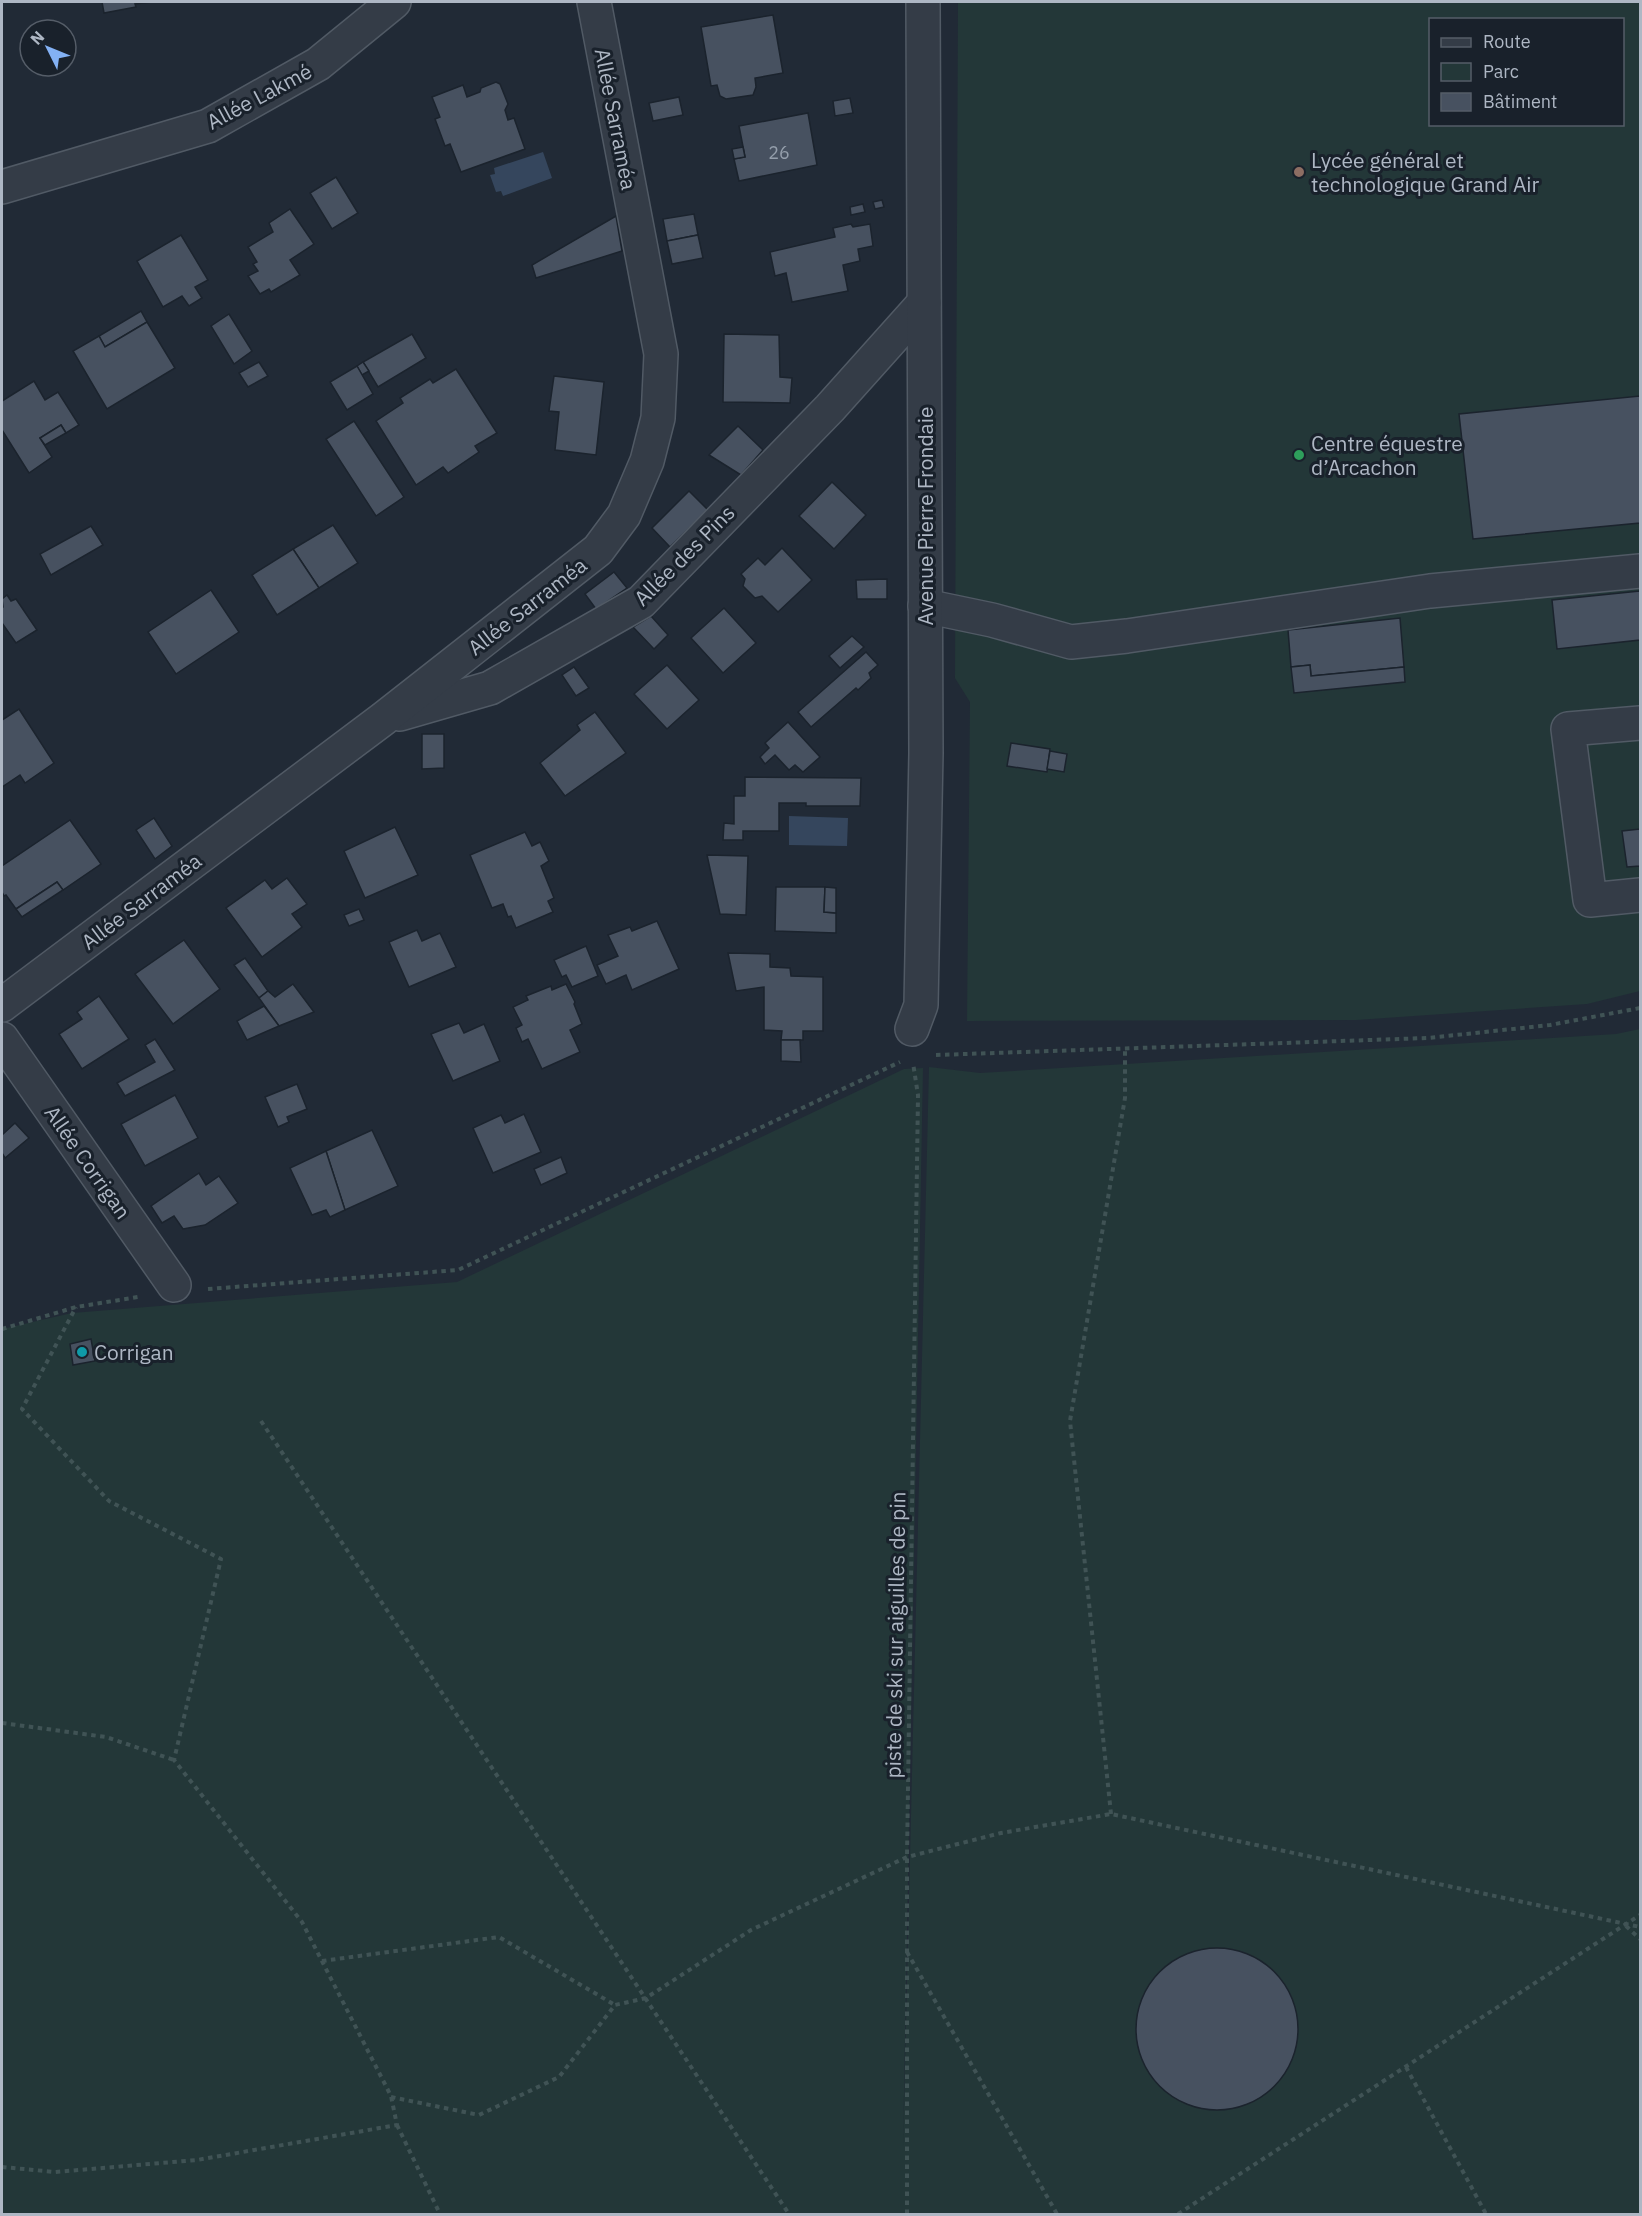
<svg xmlns="http://www.w3.org/2000/svg" width="1642" height="2216" font-family="'IBM Plex Sans',sans-serif">
	<rect width="100%" height="100%" fill="#212a36"/>
	<g fill="#233738" fill-rule="evenodd">
		<path d="M958,2h682v989l-53,13 -231,16 -389,1 3,-319 -15,-24zM1430,20h192v104h-192z"/>
		<polygon points="1640,1029 1640,2214 2,2214 2,1329 72,1313 457,1282 904,1069 923,1068 903,2148 929,1067 980,1073 1616,1034"/>
	</g>
	<g fill="#35465d">
		<polygon points="543,152 552,178 503,196 501,191 496,192 490,175 495,174 494,168"/>
		<polygon points="789,816 848,818 847,846 789,845"/>
	</g>
	<g fill="#475160" stroke="#1b232d" stroke-width="1.5">
		<polygon points="102,2 152,2 135,4 136,7 104,13"/>
		<polygon points="773,15 783,73 755,78 756,87 753,95 726,99 720,96 717,85 711,86 701,27"/>
		<polygon points="496,82 500,84 508,104 505,110 508,120 514,118 525,149 461,172 450,144 445,146 435,119 440,117 432,97 463,85 467,97 480,92 481,88"/>
		<polygon points="679,97 683,115 653,121 649,103"/>
		<polygon points="850,98 853,113 835,116 833,101"/>
		<polygon points="808,113 817,165 739,181 734,159 745,157 739,126"/>
		<polygon points="743,147 745,157 734,159 732,149"/>
		<polygon points="336,177 358,213 332,229 310,193"/>
		<polygon points="882,200 884,207 875,209 873,202"/>
		<polygon points="863,204 865,212 851,215 850,207"/>
		<polygon points="290,209 314,244 290,260 300,275 271,292 269,289 260,294 248,276 258,271 253,264 257,262 248,247 273,232 269,223"/>
		<polygon points="694,214 698,235 667,241 663,219"/>
		<polygon points="616,216 622,251 536,278 532,265"/>
		<polygon points="851,224 853,227 870,224 873,246 858,249 860,261 843,265 848,291 792,302 786,273 775,276 770,252 835,237 833,228"/>
		<polygon points="181,235 208,280 195,287 202,298 189,306 182,296 163,307 137,261"/>
		<polygon points="698,235 703,258 672,264 667,241"/>
		<polygon points="141,311 147,322 105,347 99,336"/>
		<polygon points="229,314 252,351 234,364 211,326"/>
		<polygon points="147,322 175,368 107,409 73,351 99,336 105,347"/>
		<polygon points="412,334 426,358 378,387 363,362"/>
		<polygon points="724,334 779,335 780,377 792,378 790,403 723,402"/>
		<polygon points="259,362 268,376 248,387 239,373"/>
		<polygon points="363,362 369,371 362,375 357,366"/>
		<polygon points="357,366 373,394 347,410 330,382"/>
		<polygon points="456,369 497,433 475,446 479,452 448,473 443,467 416,485 376,421 403,403 400,398 430,379 433,383"/>
		<polygon points="554,376 604,382 596,455 555,450 559,412 549,411"/>
		<polygon points="34,381 45,400 58,392 79,425 66,433 61,425 40,438 52,457 29,473 2,430 2,401"/>
		<polygon points="1640,396 1640,523 1473,539 1459,414"/>
		<polygon points="354,421 404,497 376,516 326,439"/>
		<polygon points="61,425 66,433 45,445 40,438"/>
		<polygon points="738,426 763,450 741,475 709,455"/>
		<polygon points="832,482 866,515 834,549 799,516"/>
		<polygon points="689,491 708,510 670,547 652,528"/>
		<polygon points="333,525 358,563 319,588 293,549"/>
		<polygon points="91,526 103,545 51,575 40,554"/>
		<polygon points="782,548 812,580 778,612 762,596 755,598 743,586 745,579 741,574 758,558 765,565"/>
		<polygon points="293,549 319,588 277,615 252,575"/>
		<polygon points="614,572 627,588 596,609 585,594"/>
		<polygon points="887,579 887,599 857,599 856,580"/>
		<polygon points="211,590 239,632 176,674 148,632"/>
		<polygon points="1640,591 1640,640 1557,649 1552,600"/>
		<polygon points="7,595 11,601 16,599 37,630 16,643 2,623 2,608 3,607 2,599"/>
		<polygon points="724,608 756,643 723,673 691,638"/>
		<polygon points="651,616 668,635 654,649 633,627"/>
		<polygon points="1400,618 1404,667 1311,676 1310,665 1291,667 1288,630"/>
		<polygon points="852,636 864,647 840,668 829,656"/>
		<polygon points="866,652 878,665 869,673 871,678 858,690 856,688 811,727 798,712"/>
		<polygon points="667,665 699,700 667,729 634,694"/>
		<polygon points="1310,665 1311,676 1404,667 1405,682 1294,693 1291,667"/>
		<polygon points="574,667 589,688 576,696 562,675"/>
		<polygon points="19,709 54,763 25,783 20,775 2,787 2,720"/>
		<polygon points="595,712 626,753 565,796 540,763 580,730 577,725"/>
		<polygon points="788,722 820,757 803,772 795,765 789,770 775,755 765,764 760,757 769,748 765,743"/>
		<polygon points="422,734 444,734 444,768 422,769"/>
		<polygon points="1011,743 1050,749 1047,772 1007,766"/>
		<polygon points="1050,751 1067,754 1064,772 1047,769"/>
		<polygon points="745,777 861,778 860,806 806,806 806,803 779,803 779,831 743,831 743,840 723,840 724,823 734,824 734,796 745,796"/>
		<polygon points="154,818 172,846 155,859 136,830"/>
		<polygon points="70,820 101,864 63,890 57,882 16,909 6,895 4,896 2,892 2,866"/>
		<polygon points="395,827 418,875 365,898 344,851"/>
		<polygon points="1640,829 1640,866 1627,867 1622,831"/>
		<polygon points="525,832 532,846 540,842 549,861 541,866 554,898 548,901 553,912 516,928 511,916 508,917 503,904 492,908 470,855"/>
		<polygon points="707,855 748,856 746,915 720,914"/>
		<polygon points="287,878 307,904 292,914 302,927 262,957 226,908 265,880 272,889"/>
		<polygon points="57,882 63,890 22,917 16,909"/>
		<polygon points="776,887 825,887 824,912 836,913 836,933 775,931"/>
		<polygon points="825,887 836,888 836,913 824,912"/>
		<polygon points="359,909 364,920 349,926 344,915"/>
		<polygon points="657,921 679,969 632,990 626,975 606,984 597,965 618,956 608,935 630,927 632,931"/>
		<polygon points="417,930 422,941 440,933 456,967 409,987 389,942"/>
		<polygon points="184,940 220,989 173,1024 135,974"/>
		<polygon points="586,946 598,976 572,987 566,975 562,977 554,960"/>
		<polygon points="728,953 770,954 770,967 790,968 791,976 823,977 823,1031 803,1031 803,1040 781,1040 782,1031 764,1030 764,987 736,991"/>
		<polygon points="245,958 268,991 259,998 234,965"/>
		<polygon points="293,984 314,1012 279,1026 259,998 268,991 275,997"/>
		<polygon points="566,984 575,1002 574,1004 582,1024 570,1030 580,1052 542,1069 528,1039 522,1042 516,1028 522,1025 513,1007 528,1000 526,996 551,986 552,990"/>
		<polygon points="99,996 129,1039 82,1069 59,1034 82,1019 77,1012"/>
		<polygon points="264,1006 279,1026 247,1040 237,1021"/>
		<polygon points="459,1023 464,1033 484,1024 500,1061 453,1081 431,1034"/>
		<polygon points="155,1039 175,1070 125,1096 117,1083 155,1062 145,1045"/>
		<polygon points="781,1040 800,1040 801,1062 781,1061"/>
		<polygon points="297,1084 307,1109 287,1117 289,1122 278,1127 265,1097"/>
		<polygon points="175,1095 198,1138 145,1166 121,1124"/>
		<polygon points="524,1114 541,1152 493,1173 473,1128 501,1115 505,1123"/>
		<polygon points="15,1123 29,1138 5,1158 2,1153 2,1135"/>
		<polygon points="372,1130 398,1186 345,1210 326,1151"/>
		<polygon points="326,1151 345,1210 330,1217 326,1210 312,1215 290,1168"/>
		<polygon points="561,1157 567,1173 541,1185 534,1169"/>
		<polygon points="199,1173 206,1185 219,1176 238,1203 205,1225 183,1229 174,1216 162,1223 151,1206"/>
		<polygon points="91,1339 95,1361 73,1365 70,1344"/>
		<circle cx="1217" cy="2029" r="81"/>
	</g>
	<g fill="none" stroke-linecap="round" stroke-linejoin="round">
		<defs>
			<g id="minor">
				<polyline points="2,187 208,126 318,64 394,2"/>
				<polyline points="925,606 992,620 1071,642 1127,636 1430,591 1640,571"/>
				<polyline points="400,714 490,688 641,602 830,408 924,303"/>
				<polyline points="1640,723 1568,729 1590,900 1640,895"/>
				<polyline points="2,1005 383,719 598,550 624,515 647,461 658,418 661,354 594,2"/>
				<polyline points="912,1029 921,1005 926,753 923,2"/>
				<polyline points="2,1039 174,1285"/>
			</g>
		</defs>
		<use href="#minor" stroke="#515a65" stroke-width="36"/>
		<g stroke="#405355" stroke-width="4" stroke-dasharray="4.5 4.5" stroke-linecap="butt">
			<polyline points="936,1055 1428,1038 1550,1025 1640,1008"/>
			<polyline points="208,1289 458,1270 900,1062"/>
			<polyline points="2,1329 76,1307 138,1297"/>
			<polyline points="261,1421 789,2214"/>
			<polyline points="2,1723 106,1737 174,1760"/>
			<polyline points="1111,1814 1070,1421 1125,1098 1125,1048"/>
			<polyline points="1626,1926 1640,1939"/>
			<polyline points="907,1952 1057,2214"/>
			<polyline points="322,1961 499,1937 615,2005"/>
			<polyline points="1406,2067 1486,2214"/>
			<polyline points="391,2097 479,2115 559,2077 615,2005 646,1998 751,1930 907,1857 1001,1833 1111,1814 1640,1927"/>
			<polyline points="397,2125 440,2214"/>
			<polyline points="2,2167 55,2172 197,2160 397,2125 391,2096 302,1922 174,1760 221,1559 109,1501 22,1409 76,1307"/>
			<polyline points="907,2214 907,1857 918,1095 913,1063"/>
			<polyline points="1178,2214 1640,1915"/>
		</g>
		<use href="#minor" stroke="#343c47" stroke-width="33"/>
	</g>
	<circle fill="#8d6e63" stroke="#19212b" stroke-width="2" cx="1299" cy="172" r="6"/>
	<circle fill="#2e9e5b" stroke="#19212b" stroke-width="2" cx="1299" cy="455" r="6"/>
	<circle fill="#0f9aa8" stroke="#19212b" stroke-width="2" cx="82" cy="1352" r="6"/>
	<g text-anchor="middle" dominant-baseline="central" stroke-width="6" stroke-linejoin="round" paint-order="stroke">
		<g font-size="18" fill="#949eab">
			<text x="779" y="152">26</text>
		</g>
		<g font-size="21" fill="#aeb7c4" stroke="#19212b">
			<text transform="translate(259 96) rotate(-28)">Allée Lakmé</text>
			<text transform="translate(616 119) rotate(79)">Allée Sarraméa</text>
			<text transform="translate(925 516) rotate(-90)">Avenue Pierre Frondaie</text>
			<text transform="translate(684 555) rotate(-45)">Allée des Pins</text>
			<text transform="translate(527 606) rotate(-38)">Allée Sarraméa</text>
			<text transform="translate(141 901) rotate(-37)">Allée Sarraméa</text>
			<text transform="translate(88 1162) rotate(55)">Allée Corrigan</text>
			<text transform="translate(895 1635) rotate(-89)">piste de ski sur aiguilles de pin</text>
		</g>
		<g font-size="21" fill="#aeb7c4" stroke="#19212b" text-anchor="start">
			<text x="1311" y="160">Lycée général et<tspan x="1311" dy="24">technologique Grand Air</tspan></text>
			<text x="1311" y="443">Centre équestre<tspan x="1311" dy="24">d’Arcachon</tspan></text>
			<text x="94" y="1352">Corrigan</text>
		</g>
	</g>
	<rect width="1642" height="2216" fill="none" stroke="#aeb7c4" stroke-width="6"/>
	<rect x="1429" y="18" width="195" height="108" fill="#19212b" stroke="#555d68" stroke-width="1.5"/>
	<rect x="1441" y="38" width="30" height="9" fill="#343c47" stroke="#555d68" stroke-width="1.5"/>
	<text x="1483" y="48" font-size="18" fill="#aeb7c4">Route</text>
	<rect x="1441" y="63" width="30" height="18" fill="#233738" stroke="#555d68" stroke-width="1.5"/>
	<text x="1483" y="78" font-size="18" fill="#aeb7c4">Parc</text>
	<rect x="1441" y="93" width="30" height="18" fill="#475160" stroke="#555d68" stroke-width="1.5"/>
	<text x="1483" y="108" font-size="18" fill="#aeb7c4">Bâtiment</text>
	<g transform="translate(48 48) rotate(313)"><circle r="28" fill="#19212b" stroke="#555d68" stroke-width="1.5"/>
	<path d="M0-4.5L10 22L0 15L-10 22Z" fill="#83b1f4"/>
	<text y="-9" font-size="16" font-weight="bold" text-anchor="middle" fill="#aeb7c4">N</text>
	</g>
</svg>
